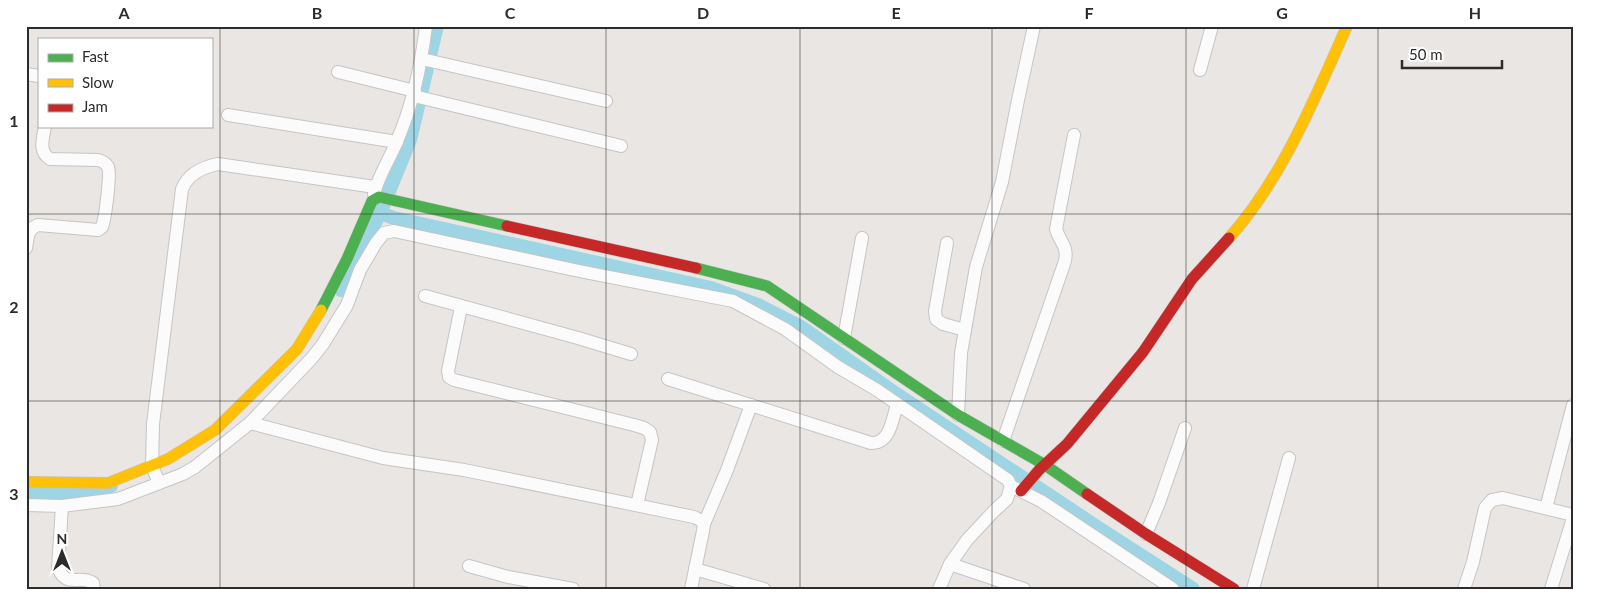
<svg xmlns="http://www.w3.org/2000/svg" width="1599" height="615" font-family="Lato,sans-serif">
	<rect width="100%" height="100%" fill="#e9e6e3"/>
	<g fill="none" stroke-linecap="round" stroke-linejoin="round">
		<g stroke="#9dd5e4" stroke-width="14">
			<polyline points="380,213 394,218 711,288 758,305 801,327 892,391 1097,527 1193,589"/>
			<polyline points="341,290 380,213 410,140 437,26"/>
			<path d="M26,492c32,2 54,4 85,-6"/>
		</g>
		<defs>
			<g id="street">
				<polyline points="422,59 606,101"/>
				<polyline points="1200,70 1212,26"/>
				<polyline points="338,72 415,91"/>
				<polyline points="26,74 39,76"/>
				<polyline points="414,96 621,146"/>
				<polyline points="228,115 397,142"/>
				<path d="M374,194c4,-18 16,-35 23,-53 16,-37 24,-75 29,-115"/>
				<polyline points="947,243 935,311 936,319 943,324 965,330"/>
				<path d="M26,248c2,-10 1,-19 12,-23l60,5 4,-3c3,-8 9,-52 6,-60 -2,-4 -6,-6 -10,-7l-48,-1c-12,-8 -7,-20 -5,-33"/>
				<polyline points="425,296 578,338 631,354"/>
				<polyline points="461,307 448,371 449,377 454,380 634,425 644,428 650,432 652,440 637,505"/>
				<polyline points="844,338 862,238"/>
				<path d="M668,379l203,64c19,1 21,-23 26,-38"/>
				<polyline points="958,415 961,353 976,267 1002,182 1018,100 1034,26"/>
				<polyline points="250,423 383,458 464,470 694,517 700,520 704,524 703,531 691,589"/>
				<path d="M1003,441l62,-180c3,-16 -5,-18 -9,-32l18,-94"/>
				<path d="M159,483l-7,-17 1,-42 29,-235c6,-15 21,-22 36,-25l157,23"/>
				<polyline points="1013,487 1041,501 1173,589"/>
				<polyline points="26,505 62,506 118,499 183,474 195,467 250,423 312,358 323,344 347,305 360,270 376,243 384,233 394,231 579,271 733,301 785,329 838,367 877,390 1008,480 1011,486 1007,499 994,511 967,540 950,564 939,589"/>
				<path d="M62,506l-4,62c9,21 21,6 35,15l1,6"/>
				<polyline points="1546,508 1573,405"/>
				<polyline points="704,524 727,470 751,405"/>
				<polyline points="1146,534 1159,503 1185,428"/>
				<polyline points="950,564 1024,589"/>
				<polyline points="469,566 508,577 573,589"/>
				<polyline points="695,569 764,589"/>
				<polyline points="1253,589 1289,458"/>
				<polyline points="1464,589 1473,562 1485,508 1492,500 1503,498 1573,515"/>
				<polyline points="1551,589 1573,518"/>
			</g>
			<g id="fast">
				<polyline points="696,268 767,286 958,415 1045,465 1087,494"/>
				<polyline points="321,310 347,259 372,201 379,197 507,226"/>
			</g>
			<g id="slow">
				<path d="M1229,238c53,-59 86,-140 118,-212"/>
				<polyline points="26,482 108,483 168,459 215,430 297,349 321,310"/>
			</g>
			<g id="jam">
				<polyline points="507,226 696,268"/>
				<polyline points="1021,491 1039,470 1067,444 1143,352 1192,279 1229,238"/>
				<polyline points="1087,494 1146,534 1234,589"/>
			</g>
		</defs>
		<use href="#street" stroke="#c6c4c5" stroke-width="14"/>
		<use href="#fast" stroke="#c6c4c5" stroke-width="12"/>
		<use href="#slow" stroke="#c6c4c5" stroke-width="12"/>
		<use href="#jam" stroke="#c6c4c5" stroke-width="12"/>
		<use href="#street" stroke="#fcfbfb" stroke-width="12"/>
		<use href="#fast" stroke="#4caf50" stroke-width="11"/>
		<use href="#slow" stroke="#ffc107" stroke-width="11"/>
		<use href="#jam" stroke="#c62828" stroke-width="11"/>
	</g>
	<path fill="none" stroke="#2c2c2c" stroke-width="1" stroke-opacity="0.55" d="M220,26v563M414,26v563M606,26v563M800,26v563M992,26v563M1186,26v563M1378,26v563M26,214h1547M26,401h1547"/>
	<rect width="1599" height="615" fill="none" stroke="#ffffff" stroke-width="55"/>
	<rect x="38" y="38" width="175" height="90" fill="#ffffff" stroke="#ababab"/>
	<rect x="48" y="54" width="25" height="8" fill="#4caf50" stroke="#ababab"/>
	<text x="82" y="62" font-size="15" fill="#2c2c2c">Fast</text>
	<rect x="48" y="79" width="25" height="8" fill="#ffc107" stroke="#ababab"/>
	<text x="82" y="88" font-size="15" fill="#2c2c2c">Slow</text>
	<rect x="48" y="104" width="25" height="8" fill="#c62828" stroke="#ababab"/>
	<text x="82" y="112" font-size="15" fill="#2c2c2c">Jam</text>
	<g transform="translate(62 552)" stroke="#ffffff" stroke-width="4" paint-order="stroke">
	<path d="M0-4L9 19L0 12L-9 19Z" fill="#2c2c2c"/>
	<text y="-8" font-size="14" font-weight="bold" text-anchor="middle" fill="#2c2c2c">N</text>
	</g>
	<path d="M1402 60v8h100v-8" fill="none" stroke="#2c2c2c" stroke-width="2.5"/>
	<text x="1409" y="60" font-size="15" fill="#2c2c2c" stroke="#ffffff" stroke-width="4" paint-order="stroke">50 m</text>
	<rect x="28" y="28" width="1544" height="560" fill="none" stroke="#2c2c2c" stroke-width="2"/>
	<g font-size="16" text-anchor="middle" font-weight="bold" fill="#2c2c2c">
		<text x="124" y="19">A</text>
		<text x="317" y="19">B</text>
		<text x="510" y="19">C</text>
		<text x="703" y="19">D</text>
		<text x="896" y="19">E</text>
		<text x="1089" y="19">F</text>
		<text x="1282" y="19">G</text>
		<text x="1475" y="19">H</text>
		<text x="14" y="127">1</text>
		<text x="14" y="313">2</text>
		<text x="14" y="500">3</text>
	</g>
</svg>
